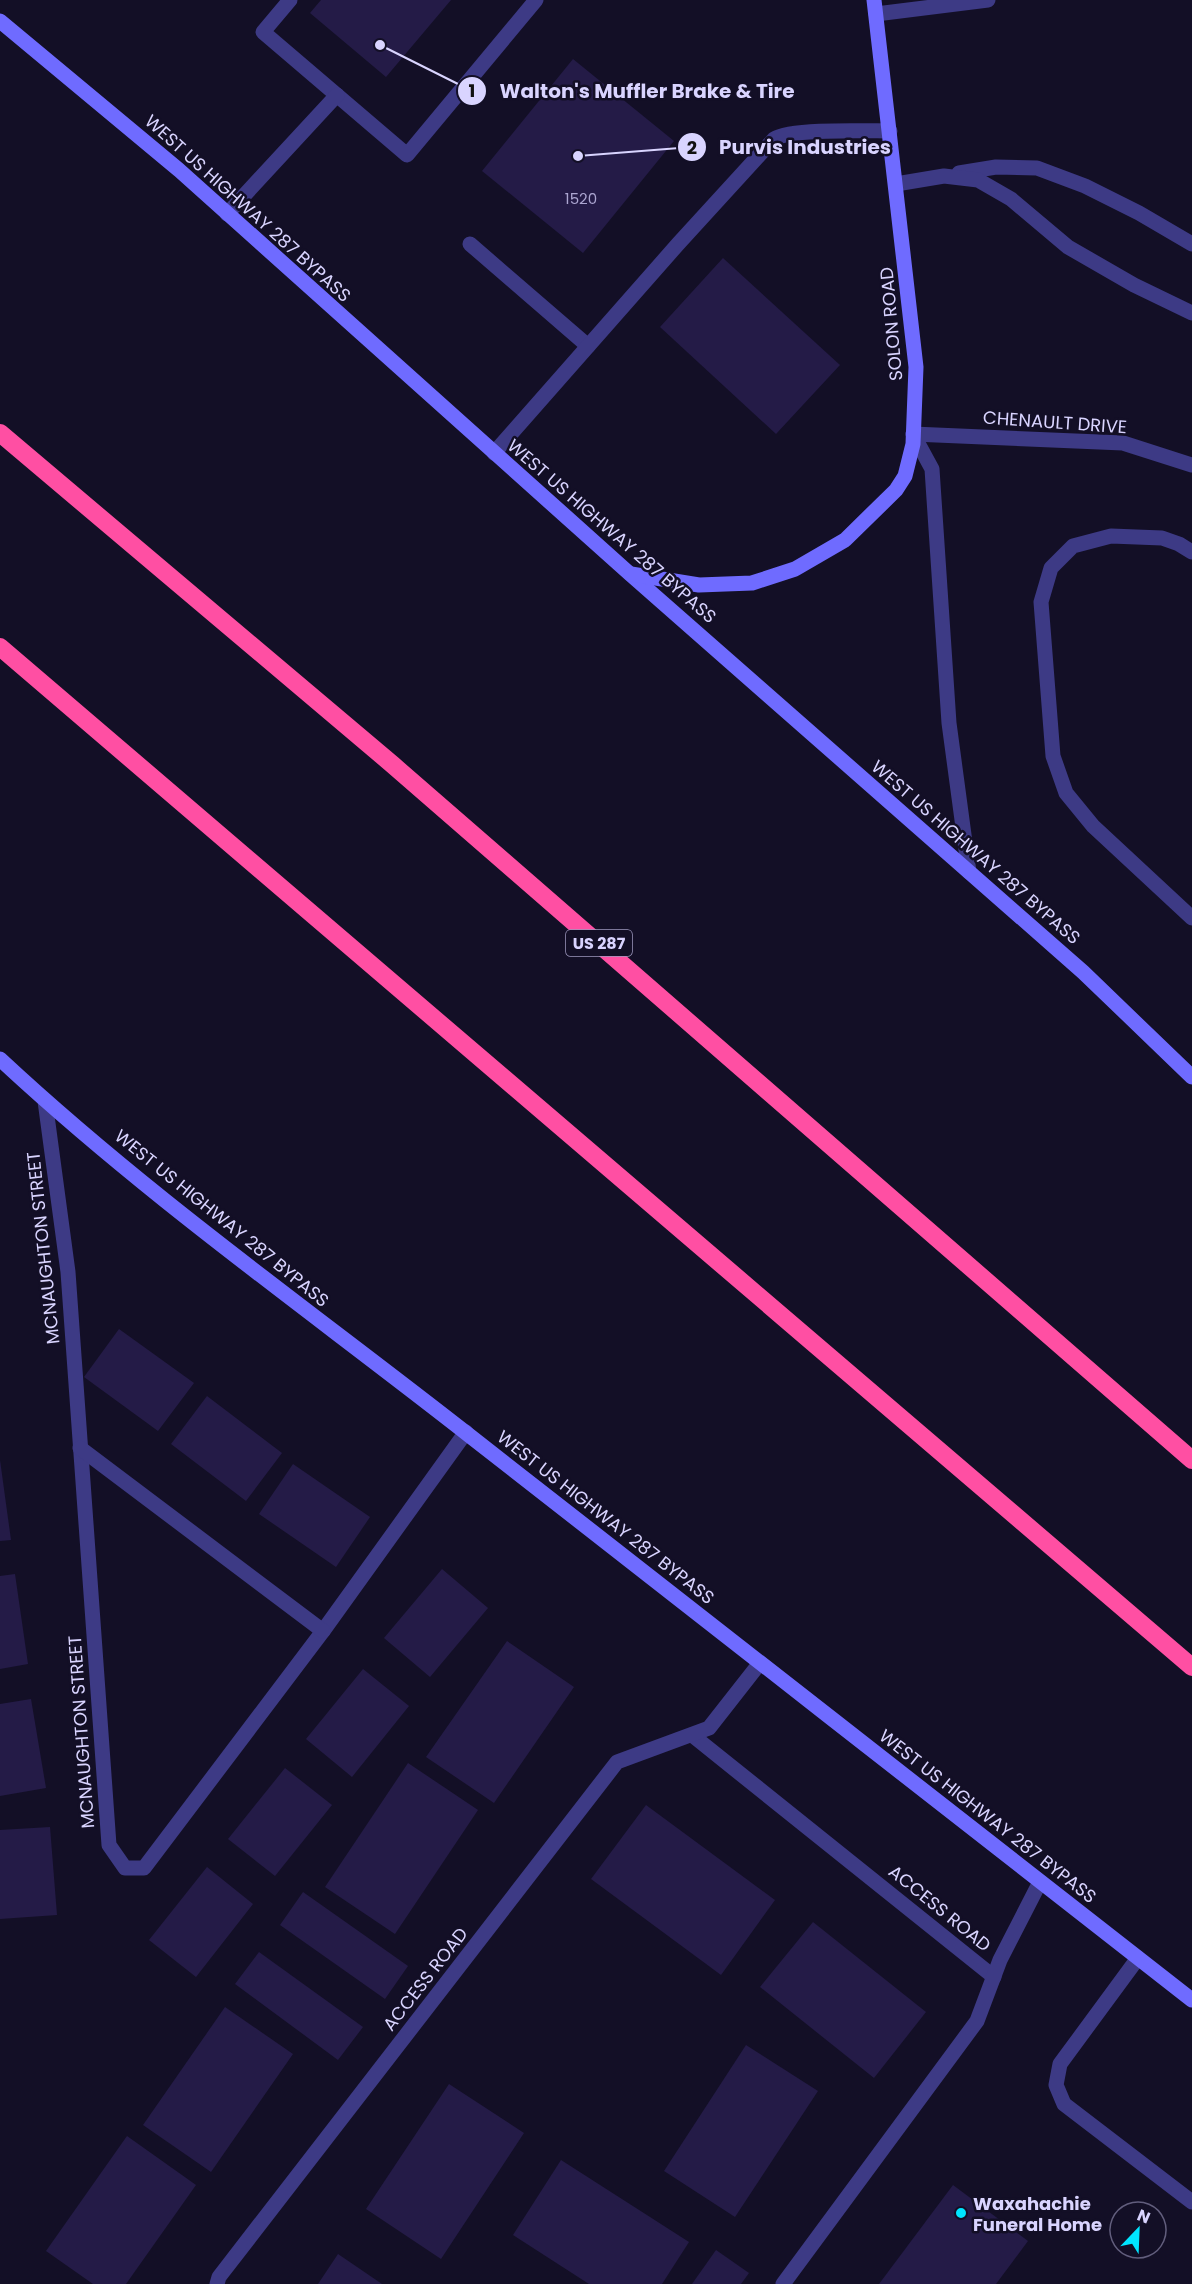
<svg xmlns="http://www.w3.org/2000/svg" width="1192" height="2284" font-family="Poppins,sans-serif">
	<rect width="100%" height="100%" fill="#130f26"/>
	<g fill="#241b47">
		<polygon points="321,0 451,0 386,77 310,13"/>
		<polygon points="573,59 674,141 583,253 482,171"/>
		<polygon points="723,258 840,365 776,434 660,327"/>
		<polygon points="119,1329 194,1383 158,1431 84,1377"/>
		<polygon points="207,1396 282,1453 246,1501 171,1444"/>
		<polygon points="0,1460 11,1540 0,1541"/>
		<polygon points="293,1464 370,1517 336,1567 259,1514"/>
		<polygon points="442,1569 488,1608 430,1677 384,1638"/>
		<polygon points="15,1574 28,1664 0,1669 0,1576"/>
		<polygon points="507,1641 574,1687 494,1803 426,1757"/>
		<polygon points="363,1669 409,1706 352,1777 306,1739"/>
		<polygon points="31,1699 46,1788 0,1796 0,1704"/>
		<polygon points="408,1763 478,1810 395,1934 325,1887"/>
		<polygon points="285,1768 332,1805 275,1876 228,1839"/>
		<polygon points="646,1805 775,1900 721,1975 591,1879"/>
		<polygon points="50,1827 57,1915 0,1919 0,1830"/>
		<polygon points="207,1867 253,1904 196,1977 149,1940"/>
		<polygon points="303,1892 408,1966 385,1999 280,1925"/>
		<polygon points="813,1922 926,2012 874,2078 760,1987"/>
		<polygon points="259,1952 363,2027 338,2060 235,1984"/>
		<polygon points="225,2007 293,2054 211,2172 143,2125"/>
		<polygon points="746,2045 818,2091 735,2217 664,2171"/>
		<polygon points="449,2084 524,2133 441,2259 366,2209"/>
		<polygon points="127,2136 196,2185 126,2284 93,2284 46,2251"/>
		<polygon points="561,2160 689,2242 662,2284 589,2284 513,2235"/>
		<polygon points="953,2185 1028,2241 996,2284 879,2284"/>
		<polygon points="716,2250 749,2273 741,2284 692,2284"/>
		<polygon points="338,2254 382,2284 318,2284"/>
	</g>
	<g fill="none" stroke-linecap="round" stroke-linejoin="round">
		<g stroke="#3d3a85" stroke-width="15">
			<polyline points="290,0 263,32 407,155 536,0"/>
			<polyline points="876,14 988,0"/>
			<polyline points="959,173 996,167 1037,168 1085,186 1139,213 1192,244"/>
			<polyline points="896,184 944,176 978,180 1011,199 1068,247 1134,285 1192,313"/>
			<polyline points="227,214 337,95"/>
			<polyline points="470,244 588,346"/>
			<path d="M494,453l184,-209 96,-105c17,-11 93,-8 116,-8"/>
			<polyline points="1192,552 1179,544 1162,538 1111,536 1073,546 1051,568 1041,602 1053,756 1066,793 1093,826 1192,918"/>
			<polyline points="692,1735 994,1977"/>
			<polyline points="1138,1958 1060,2064 1056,2085 1064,2104 1192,2202"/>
			<polyline points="217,2284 219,2277 617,1762 709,1728 760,1663"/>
			<polyline points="783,2284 977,2021 1000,1960 1040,1882"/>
		</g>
		<g stroke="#3d3a85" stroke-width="15">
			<polyline points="913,434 932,469 949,723 969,872"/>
			<polyline points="913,434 1123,443 1192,465"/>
			<polyline points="45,1101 68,1272 109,1845 125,1868 144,1868 323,1631 466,1432"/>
			<polyline points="80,1448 323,1631"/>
		</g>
		<g stroke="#6f6bff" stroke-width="15">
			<polyline points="0,21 179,170 630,574 1083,972 1192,1077"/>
			<polyline points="631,574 699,585 752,583 795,569 845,540 896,490 905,476 913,444 916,367 874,0"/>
			<path d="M0,1059c147,137 312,253 470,377 241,187 481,377 722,564"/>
		</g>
		<g stroke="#ff4fa3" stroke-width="18">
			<polyline points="0,433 393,765 1192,1460"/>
			<polyline points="0,647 1192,1667"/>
		</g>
	</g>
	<circle fill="#00e5ff" stroke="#130f26" stroke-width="2" cx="961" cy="2213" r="6"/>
	<g text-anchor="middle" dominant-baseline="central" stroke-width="5" stroke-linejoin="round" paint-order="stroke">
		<g font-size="15" fill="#aca6d1">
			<text x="581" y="198">1520</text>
		</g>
		<rect fill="#130f26" stroke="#9e99be" stroke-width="1.5" x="566" y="930" width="66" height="26" rx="4.5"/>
		<g font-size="16" font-weight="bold" fill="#d9d4ff">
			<text x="599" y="943">US 287</text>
		</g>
		<g font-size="18" fill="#d9d4ff" stroke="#130f26">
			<text transform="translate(248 208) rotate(42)">WEST US HIGHWAY 287 BYPASS</text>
			<text transform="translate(891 324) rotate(-95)">SOLON ROAD</text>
			<text transform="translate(1055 422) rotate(4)">CHENAULT DRIVE</text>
			<text transform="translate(612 531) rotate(41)">WEST US HIGHWAY 287 BYPASS</text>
			<text transform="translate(976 852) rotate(41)">WEST US HIGHWAY 287 BYPASS</text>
			<text transform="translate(222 1218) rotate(39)">WEST US HIGHWAY 287 BYPASS</text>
			<text transform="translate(43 1248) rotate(-96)">MCNAUGHTON STREET</text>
			<text transform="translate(606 1517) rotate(38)">WEST US HIGHWAY 287 BYPASS</text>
			<text transform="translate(81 1732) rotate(-94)">MCNAUGHTON STREET</text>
			<text transform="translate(988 1816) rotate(38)">WEST US HIGHWAY 287 BYPASS</text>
			<text transform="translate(940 1908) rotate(39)">ACCESS ROAD</text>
			<text transform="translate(425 1979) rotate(-52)">ACCESS ROAD</text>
		</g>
		<g font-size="18" font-weight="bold" fill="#d9d4ff" stroke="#130f26" text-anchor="start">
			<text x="973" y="2203">Waxahachie<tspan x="973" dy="21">Funeral Home</tspan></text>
		</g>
	</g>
	<path fill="none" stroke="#d9d4ff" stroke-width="2" d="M380 45L472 91M578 156L692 147"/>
	<g fill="#d9d4ff" stroke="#130f26" stroke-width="2">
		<circle cx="380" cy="45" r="6"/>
		<circle cx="578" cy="156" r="6"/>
		<circle cx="472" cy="91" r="15"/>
		<circle cx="692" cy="147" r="15"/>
	</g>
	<g font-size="18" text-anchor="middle" font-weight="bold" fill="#111">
		<text x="472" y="97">1</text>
		<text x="692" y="154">2</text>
	</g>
	<g font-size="20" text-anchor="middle" font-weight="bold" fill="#d9d4ff" stroke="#130f26" stroke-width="5" stroke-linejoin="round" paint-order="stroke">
		<text x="647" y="98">Walton's Muffler Brake &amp; Tire</text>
		<text x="805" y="154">Purvis Industries</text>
	</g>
	<g transform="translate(1138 2230) rotate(23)"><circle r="28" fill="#130f26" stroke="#625e7d" stroke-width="1.5"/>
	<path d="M0-4.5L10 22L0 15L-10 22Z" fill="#00e5ff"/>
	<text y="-9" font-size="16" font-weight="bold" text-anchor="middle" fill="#d9d4ff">N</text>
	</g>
</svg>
